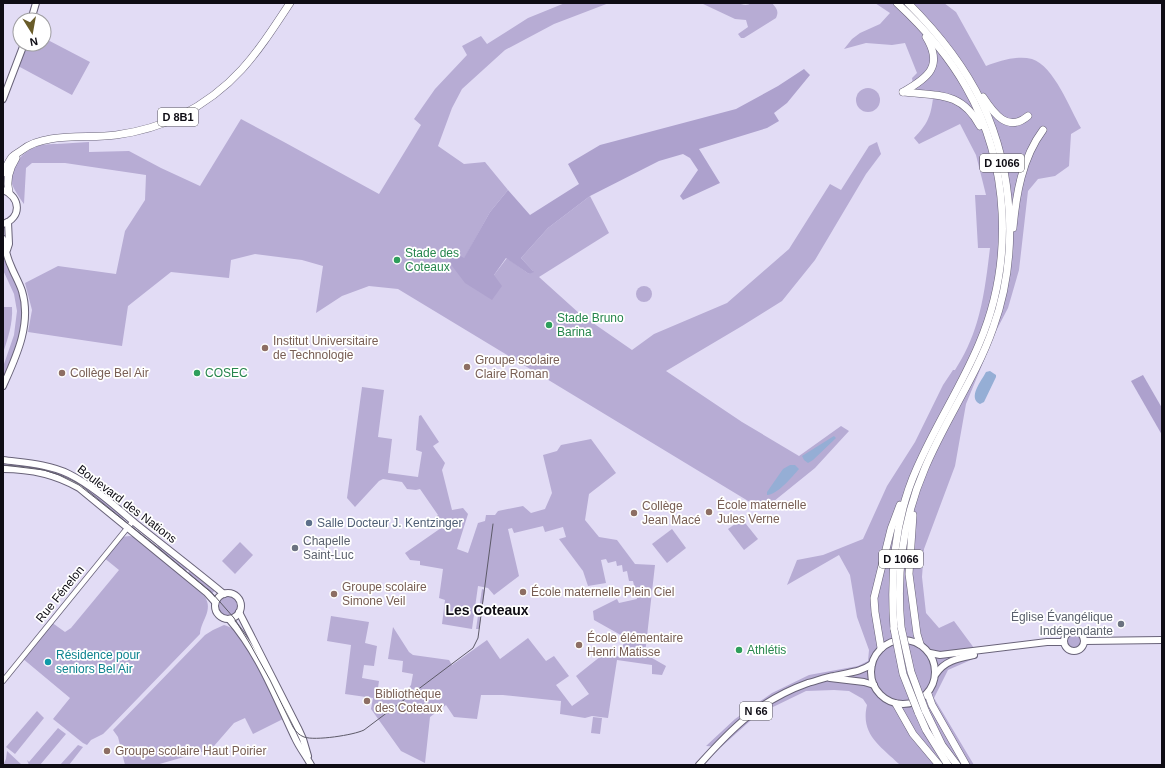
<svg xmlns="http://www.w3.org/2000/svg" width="1165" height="768" font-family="Helvetica,sans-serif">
	<rect width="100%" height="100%" fill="#e2dcf5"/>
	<g fill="#b7acd4">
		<path d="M565,3h44l-55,21 -49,26 -43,39 -10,19 -14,38 26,18 21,-2 23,28 -18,22 -26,47 -14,-9 -1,12 45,13 13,-17 22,16 4,-3 -12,-13 27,-30 42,-32 19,37 -70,44 41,37 52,36 22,-16 73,-31 62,-54 41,-65 11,6 28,-44 8,-4 4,12 -15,20 -51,86 -33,41 -40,25 -76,45 76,51 57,34 42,-30 8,5 -34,37 -52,42 -365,-221 -29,-3 -27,10 -26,17 7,-47 -21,-6 -47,-6 -24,6 -2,18 -58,-6 -43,34 -6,40 -94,-14 4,-22 -7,-27 33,-17 58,8 9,-43 20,-31 1,-25 -81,-12h-33l-6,5 -2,36c-4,-5 -13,-19 -13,-24 0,-17 15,-32 31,-35 5,-1 10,-1 15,-1 11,-1 21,-1 32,-2v10l40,-1 32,17 39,18 41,-67 43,23 95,52 42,-69 -7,-6 21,-30 32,-34 -5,-9 19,-10 6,8 41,-26z"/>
		<path d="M701,3h37c4,2 10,3 13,0h21c5,6 7,8 4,15l-32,20h-3l-3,-4 10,-7 -2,-7 -11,-1z"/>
		<path d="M875,3h69l12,9 30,54c14,-5 31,-11 46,-7 22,7 38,50 49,69l-10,6 -2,32 -14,10 -17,3 -10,12 -9,79 -11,38 -12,23 -30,73 -11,62 -31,83 -2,28 4,36 13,15 15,-7 20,27 -1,11 -25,11 -14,28 40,67h-74c-19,-19 -40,-30 -33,-60l-4,-6 -14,-8 -15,-1 -28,1 -33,16 -2,-2 -12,8 -38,34 -15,-1 29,-27 37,-26 37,-18 49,-9 10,-5 1,-11 -12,-33 -7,-42 -11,-20 -52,30 10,-25 26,-5 40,-16 24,-53 28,-44 28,-57 10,-15h2c9,-14 17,-31 22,-48 7,-23 10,-49 13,-74h-12l-3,-53h11l-10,-40 -16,-31 -41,20 -5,-6c13,-13 17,-22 19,-40l-18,-1 -3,-19 5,-5 -12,-30 -13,2 -26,-2 -22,6 8,-10 8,-6 20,-9 10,-11z"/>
		<polygon points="44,38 90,62 72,95 18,66 26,44 44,44"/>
		<circle cx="868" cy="100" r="12"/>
		<path d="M3,257c6,13 15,27 18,42 7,28 -8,57 -18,82v-14l11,-32 3,-24 -3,-17 -11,-24z"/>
		<circle cx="644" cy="294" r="8"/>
		<path d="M3,307h9c1,16 -4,31 -9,46z"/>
		<polygon points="362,387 384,390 378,437 392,439 388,473 418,477 422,452 416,450 419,416 421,415 439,442 433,446 445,463 442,470 452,510 463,508 468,514 457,549 468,553 478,523 485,521 486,515 495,515 498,511 523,506 531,513 545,509 552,493 543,455 557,451 561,445 591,439 616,473 589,494 585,520 599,537 617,540 635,564 655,565 645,654 666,666 662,675 652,674 652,665 617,660 608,718 592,716 585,718 560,714 561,701 503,695 481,695 477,719 454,717 446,705 430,717 425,763 401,751 371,709 373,698 345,694 351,645 327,641 331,616 369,622 365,643 377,646 374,666 364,665 362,678 379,681 378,688 406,692 411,685 413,674 402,672 403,661 388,659 393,627 409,652 413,655 449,660 452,665 487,640 500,659 528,638 546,661 554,656 569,676 556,685 572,706 589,694 576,676 611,648 618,657 626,638 594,620 593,611 617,599 619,603 637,599 633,581 629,581 627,571 623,572 622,565 617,566 616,561 608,563 606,559 601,560 606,583 588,586 583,571 559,539 566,537 563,527 545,532 543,526 514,533 512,528 508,529 519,576 494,595 488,588 478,586 472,629 442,624 445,600 439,598 443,569 420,565 420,561 410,560 405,553 441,528 435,518 438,515 420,489 416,490 407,489 402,482 383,479 379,481 355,507 347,498"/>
		<polygon points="3,461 42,466 74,478 125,516 121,521 69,481 3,467"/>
		<polygon points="742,519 758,539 744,550 728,529"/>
		<polygon points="672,529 686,548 667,563 652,544"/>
		<path d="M130,536l4,1 68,56c14,16 -1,26 -2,41l-90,93 -7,7 -12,6 -4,5 -4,-2 -30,-24 17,-21 -48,-40 29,-36 14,10 6,-4 48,-58 -16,-13 17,-20z"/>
		<polygon points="240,542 253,555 235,574 222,561"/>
		<polygon points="159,545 188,568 186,571 157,547"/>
		<polygon points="191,569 215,590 211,595 187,574"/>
		<polygon points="482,589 485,590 479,629 476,629"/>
		<circle cx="228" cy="606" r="10"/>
		<polygon points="224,625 227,626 234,629 240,636 263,677 283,719 253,734 245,718 234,723 214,746 205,751 156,765 125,765 118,737 113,730 205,635 213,630"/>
		<circle cx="1074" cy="641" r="7"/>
		<polygon points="37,711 44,718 15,754 6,747"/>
		<polygon points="593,717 602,718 600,734 591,733"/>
		<polygon points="58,728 66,734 40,765 29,765 27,760 29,762"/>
		<polygon points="78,745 83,747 69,765 60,765"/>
		<polygon points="7,751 22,765 3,765 6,759"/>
	</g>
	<g fill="#ada1cd">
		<polygon points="804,69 810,75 787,103 774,113 779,121 767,128 699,149 720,183 683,200 680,196 698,170 690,158 683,154 659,161 590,196 548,228 521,258 534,272 529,274 506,258 494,275 502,286 492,300 465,283 449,262 450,250 464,258 490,212 508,190 530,215 579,184 568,164 600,145 736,109 778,86"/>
		<polygon points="1143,375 1162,408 1162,435 1131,381"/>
	</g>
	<g fill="#95aed5">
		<path d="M990,371l6,4v2l-12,25 -4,2c-13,-6 2,-24 6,-32z"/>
		<polygon points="834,436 836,438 813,460 808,463 804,460 802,456"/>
		<path d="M790,465h5l4,4c-7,8 -22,26 -32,26v-3l16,-23z"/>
	</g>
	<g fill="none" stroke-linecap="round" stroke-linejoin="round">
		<defs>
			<polyline id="minor" points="3,681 133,521"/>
			<g id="major">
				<polyline points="31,20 36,3"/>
				<polyline points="3,99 24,44"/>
				<path d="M3,190c18,7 19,28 0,34"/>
				<path d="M3,239c2,9 4,19 8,27 3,8 8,16 11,25 10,33 -6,66 -19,95"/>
				<polyline points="7,250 9,244 8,222"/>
				<path d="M3,460c22,3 45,4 66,14 24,12 46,32 66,49 30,24 60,47 89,71"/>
				<path d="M3,469c28,0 52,5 76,19l128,105 8,9"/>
				<circle cx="228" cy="606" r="13"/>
				<polyline points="239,612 298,728 303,739 308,756"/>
				<path d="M229,619c30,34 47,79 66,119 4,9 11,18 16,27"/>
				<circle cx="1074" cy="641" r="10"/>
				<circle cx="903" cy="672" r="32"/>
				<polyline points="1085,641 1162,640"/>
				<polyline points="930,653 940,655 1047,642 1064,642"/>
				<path d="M936,674c9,-14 24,-16 38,-19"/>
				<polyline points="830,678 864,682 874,685"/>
				<path d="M699,765c33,-37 61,-65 109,-82 8,-2 18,-6 26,-7 15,-4 25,-3 38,-12"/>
			</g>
			<g id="highway">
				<path d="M903,92c35,4 58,-1 77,34"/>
				<path d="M903,92c25,-14 41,-26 23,-55"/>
				<path d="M983,97c11,17 25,36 45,19"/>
				<path d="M3,173c3,-5 5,-11 9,-16 3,-3 6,-4 10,-7 23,-18 66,-11 94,-15 22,-3 44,-9 64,-19 55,-28 77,-63 110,-113"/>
				<path d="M9,192c-3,-12 0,-23 7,-34"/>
				<path d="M1013,228c3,-33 9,-70 30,-98"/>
				<polyline points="913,515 909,574 917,634 920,644"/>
				<path d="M901,627c-5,-54 2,-108 24,-159 20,-48 51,-91 68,-140 26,-71 21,-157 -11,-225 -18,-38 -44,-70 -74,-100"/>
				<path d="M894,629c-4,-55 0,-110 23,-161 18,-42 44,-81 62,-124 35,-81 31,-181 -13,-257 -18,-32 -42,-59 -69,-84"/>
				<polyline points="881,648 875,612 874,598 891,529 900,505"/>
				<polyline points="928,694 932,705 966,765"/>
				<polyline points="896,704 913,734 939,765"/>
				<polyline points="925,710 942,745 957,765"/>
				<polyline points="918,712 926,730 948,765"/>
			</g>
		</defs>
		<use href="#minor" stroke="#696379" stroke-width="6"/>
		<use href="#major" stroke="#696379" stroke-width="8"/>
		<use href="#highway" stroke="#696379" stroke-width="8"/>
		<use href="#minor" stroke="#fff" stroke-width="4.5"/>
		<use href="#major" stroke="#fff" stroke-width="6"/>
		<use href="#highway" stroke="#fff" stroke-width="7"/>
		<path stroke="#5d5a68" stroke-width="1" d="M3,465l41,5 15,5 20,10 77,61 57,48 21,24 16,26 20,36 23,47c3,5 6,8 11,10 11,4 50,-2 60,-7l109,-82 5,-10 15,-114"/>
		<defs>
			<g id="highway-bridge">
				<polyline points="901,627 911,672 925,710"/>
				<polyline points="894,629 903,674 918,712"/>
			</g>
		</defs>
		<use href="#highway-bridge" stroke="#696379" stroke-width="8" stroke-linecap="butt"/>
		<use href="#highway-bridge" stroke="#fff" stroke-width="7"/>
	</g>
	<g fill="#2e9e5b" stroke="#fff" stroke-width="1.5">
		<circle cx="397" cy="260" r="4"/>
		<circle cx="549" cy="325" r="4"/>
		<circle cx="197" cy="373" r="4"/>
		<circle cx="739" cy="650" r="4"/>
	</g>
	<g fill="#8d6e63" stroke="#fff" stroke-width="1.5">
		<circle cx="265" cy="348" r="4"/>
		<circle cx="467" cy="367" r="4"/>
		<circle cx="62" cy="373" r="4"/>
		<circle cx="709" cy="512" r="4"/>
		<circle cx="634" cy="513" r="4"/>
		<circle cx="523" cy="592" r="4"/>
		<circle cx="334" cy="594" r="4"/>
		<circle cx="579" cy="645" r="4"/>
		<circle cx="367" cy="701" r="4"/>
		<circle cx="107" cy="751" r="4"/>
	</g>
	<circle fill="#5c6f8a" stroke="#fff" stroke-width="1.5" cx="309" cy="523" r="4"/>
	<g fill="#6b7280" stroke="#fff" stroke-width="1.5">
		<circle cx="295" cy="548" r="4"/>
		<circle cx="1121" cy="624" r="4"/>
	</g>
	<circle fill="#0f9aa8" stroke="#fff" stroke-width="1.5" cx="48" cy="662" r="4"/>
	<g text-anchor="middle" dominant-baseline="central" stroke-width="3.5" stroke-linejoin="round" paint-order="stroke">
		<g fill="#fff" stroke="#56555a" stroke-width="1">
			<rect x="158" y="108" width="40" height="18" rx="3"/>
			<rect x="980" y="154" width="44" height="18" rx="3"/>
			<rect x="879" y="550" width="44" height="18" rx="3"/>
			<rect x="740" y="702" width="32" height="18" rx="3"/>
		</g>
		<g font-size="11" font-weight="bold" fill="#0e0c14">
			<text x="178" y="117">D 8B1</text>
			<text x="1002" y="163">D 1066</text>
			<text x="901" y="559">D 1066</text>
			<text x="756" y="711">N 66</text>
		</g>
		<g font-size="12" fill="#27864d" stroke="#fff" text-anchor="start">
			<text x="405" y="253">Stade des<tspan x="405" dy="14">Coteaux</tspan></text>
			<text x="557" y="318">Stade Bruno<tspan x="557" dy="14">Barina</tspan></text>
			<text x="205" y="373">COSEC</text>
			<text x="747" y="650">Athlétis</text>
		</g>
		<g font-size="12" fill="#785e54" stroke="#fff" text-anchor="start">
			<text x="273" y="341">Institut Universitaire<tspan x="273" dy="14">de Technologie</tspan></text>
			<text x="475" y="360">Groupe scolaire<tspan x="475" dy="14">Claire Roman</tspan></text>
			<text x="70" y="373">Collège Bel Air</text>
			<text x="717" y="505">École maternelle<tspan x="717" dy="14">Jules Verne</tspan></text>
			<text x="642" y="506">Collège<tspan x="642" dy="14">Jean Macé</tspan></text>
			<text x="342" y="587">Groupe scolaire<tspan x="342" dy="14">Simone Veil</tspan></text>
			<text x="531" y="592">École maternelle Plein Ciel</text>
			<text x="587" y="638">École élémentaire<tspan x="587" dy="14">Henri Matisse</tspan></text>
			<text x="375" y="694">Bibliothèque<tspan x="375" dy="14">des Coteaux</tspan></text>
			<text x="115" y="751">Groupe scolaire Haut Poirier</text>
		</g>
		<g font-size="12" fill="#0e0c14" stroke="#fff">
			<text transform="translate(127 504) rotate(37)">Boulevard des Nations</text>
			<text transform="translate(60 594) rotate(-51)">Rue Fénelon</text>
		</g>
		<g font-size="12" fill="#4e5e75" stroke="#fff" text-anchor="start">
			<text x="317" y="523">Salle Docteur J. Kentzinger</text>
		</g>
		<g font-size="12" fill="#5b616d" stroke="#fff" text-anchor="start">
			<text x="303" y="541">Chapelle<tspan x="303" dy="14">Saint-Luc</tspan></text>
			<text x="1113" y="617" text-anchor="end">Église Évangélique<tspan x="1113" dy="14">Indépendante</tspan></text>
		</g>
		<g font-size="12" fill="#0d838f" stroke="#fff" text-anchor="start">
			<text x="56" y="655">Résidence pour<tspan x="56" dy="14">seniors Bel Air</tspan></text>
		</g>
		<g font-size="14" font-weight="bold" fill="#0e0c14" stroke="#fff">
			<text x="487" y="610">Les Coteaux</text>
		</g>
	</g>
	<rect width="1165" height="768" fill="none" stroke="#0e0c14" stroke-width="8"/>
	<g transform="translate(32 32) rotate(169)"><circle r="19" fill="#ffffff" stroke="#9f9ea1"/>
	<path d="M0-3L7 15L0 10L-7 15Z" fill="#695c29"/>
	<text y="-6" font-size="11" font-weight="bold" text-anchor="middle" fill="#0e0c14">N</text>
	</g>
</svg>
